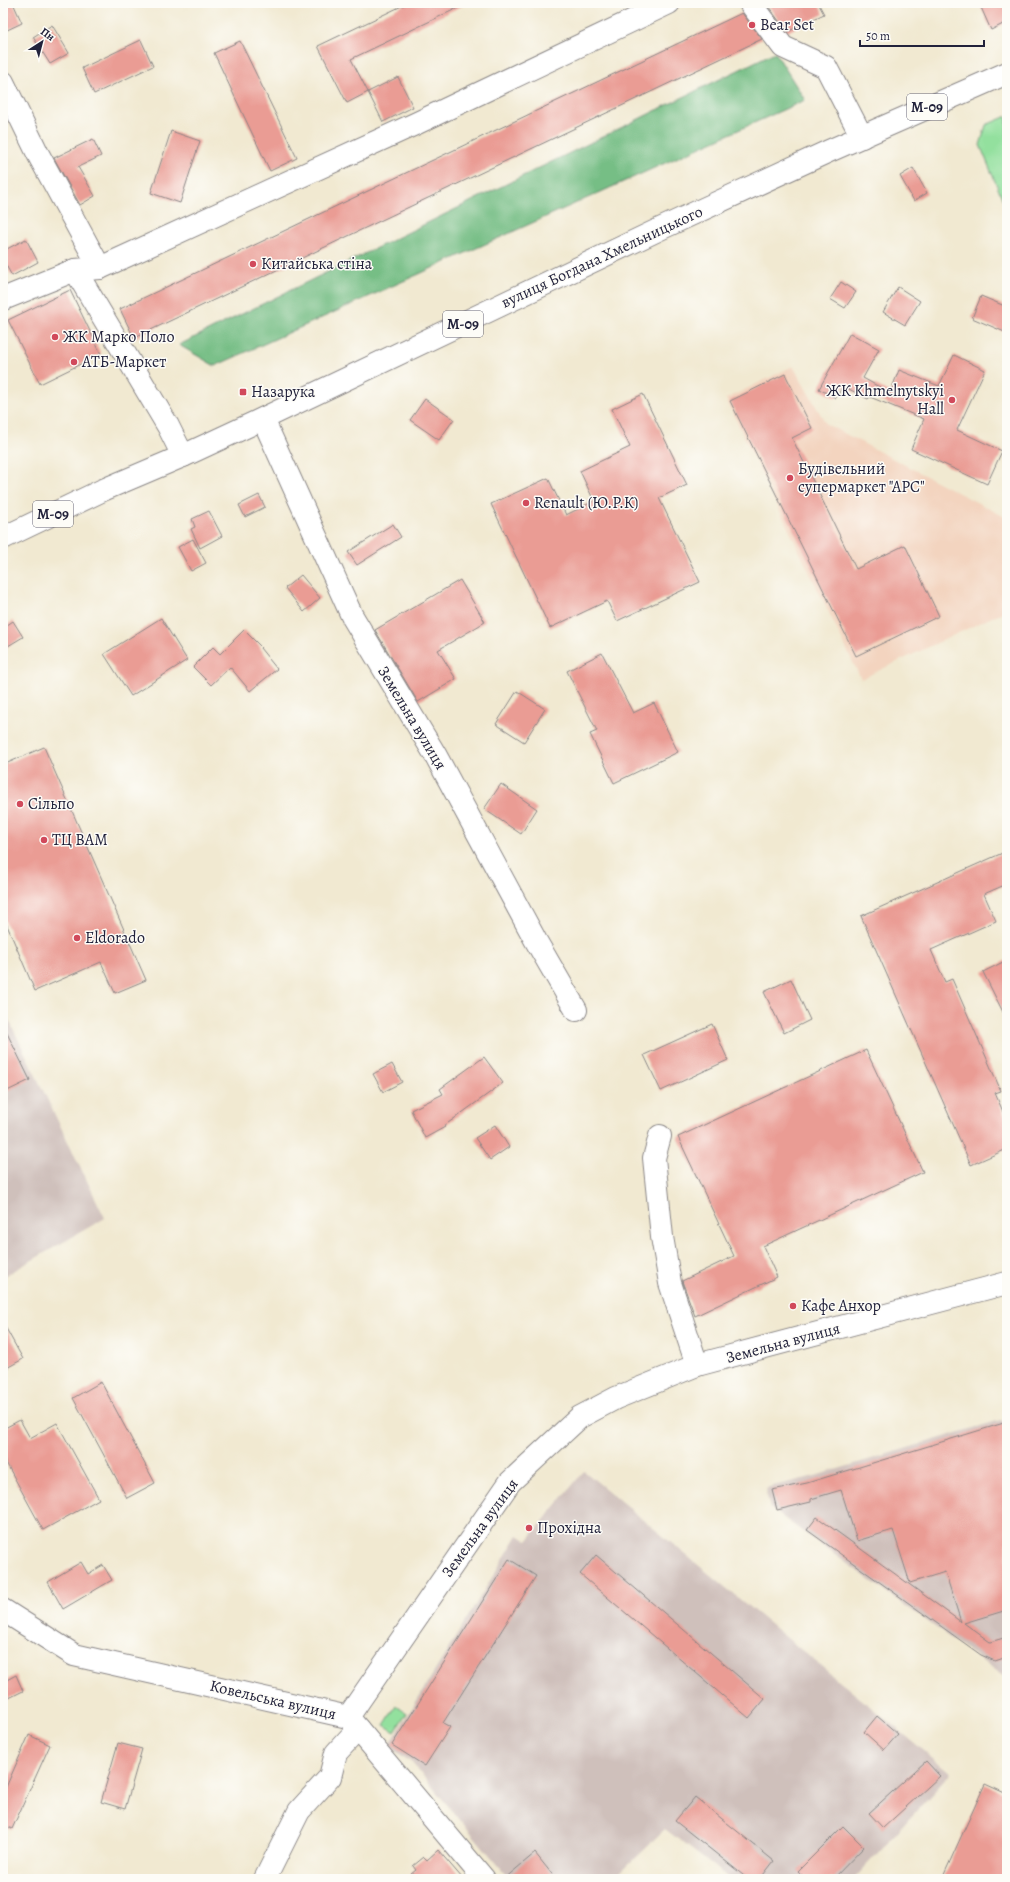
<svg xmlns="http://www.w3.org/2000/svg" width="1010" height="1882" font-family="Alegreya,serif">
	<rect width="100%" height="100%" fill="#fdfcf7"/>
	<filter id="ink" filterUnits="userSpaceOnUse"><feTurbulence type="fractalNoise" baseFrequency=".025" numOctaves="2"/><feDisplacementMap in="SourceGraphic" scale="8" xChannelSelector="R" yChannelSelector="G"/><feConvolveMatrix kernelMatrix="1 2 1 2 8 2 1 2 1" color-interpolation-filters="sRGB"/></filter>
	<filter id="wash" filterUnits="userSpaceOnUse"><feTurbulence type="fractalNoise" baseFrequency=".012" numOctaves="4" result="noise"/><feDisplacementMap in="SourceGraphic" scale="16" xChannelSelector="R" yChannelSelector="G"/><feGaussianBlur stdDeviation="0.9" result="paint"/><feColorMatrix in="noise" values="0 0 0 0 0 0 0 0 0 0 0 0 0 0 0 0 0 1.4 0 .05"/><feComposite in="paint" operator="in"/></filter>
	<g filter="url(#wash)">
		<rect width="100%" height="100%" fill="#f1e9d1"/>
		<polygon fill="#f3d4bf" points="793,366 826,424 1007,518 1007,610 861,679 726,399"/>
		<g fill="#cfc0bb">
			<polygon points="3,1008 105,1218 3,1277"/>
			<polygon points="1007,1418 1007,1679 770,1508 765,1488 815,1476"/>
			<polygon points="584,1471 951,1773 854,1879 730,1879 665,1829 613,1879 510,1879 412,1763 389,1746 518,1535 527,1541"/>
		</g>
		<g fill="#93e09e" stroke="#5a816c">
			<polygon points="1007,116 1007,210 980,145 986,125"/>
			<polygon points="396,1706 407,1713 395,1732 384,1725"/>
		</g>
		<polygon fill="#76be85" stroke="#4c7060" points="775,52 805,100 215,366 179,345"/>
		<g id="blocks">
			<g fill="#ea9c94">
				<polygon points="3,3 13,3 22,23 3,32"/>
				<polygon points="408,3 468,3 351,59 368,92 347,103 318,46"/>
				<polygon points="766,3 818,3 824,14 787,32"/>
				<polygon points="979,3 1007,3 1007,22 991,30"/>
				<polygon points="742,13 762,39 134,338 120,309"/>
				<polygon points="52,25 69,53 50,64 33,37"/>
				<polygon points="141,40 153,66 94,94 82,68"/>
				<polygon points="240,41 297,158 270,171 214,53"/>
				<polygon points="398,77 413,107 383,122 368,92"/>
				<polygon points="171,131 200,141 180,203 151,193"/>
				<polygon points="93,139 101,156 78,167 95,196 80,205 54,158"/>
				<polygon points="913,168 927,193 914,201 900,176"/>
				<polygon points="26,239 38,262 12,276 3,260 3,251"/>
				<polygon points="841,282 856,292 845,308 830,299"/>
				<polygon points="898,287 920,301 905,325 883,312"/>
				<polygon points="70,290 101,354 40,384 8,320"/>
				<polygon points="981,296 1007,307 1007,333 972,318"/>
				<polygon points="850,333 879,349 863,378 890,393 899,370 939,386 954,355 985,370 957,430 1002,451 987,484 911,449 924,419 870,397 868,399 843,386 836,398 819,389"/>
				<polygon points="785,374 812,428 792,438 856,569 905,545 939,616 856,656 730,401"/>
				<polygon points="643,394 687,485 659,498 700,582 617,621 607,601 550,628 491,504 548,478 566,515 594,501 580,471 630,447 612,409"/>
				<polygon points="425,399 454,419 439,440 410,420"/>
				<polygon points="259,495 265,507 245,517 239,505"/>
				<polygon points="209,511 222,536 200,548 191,529 195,527 192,519"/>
				<polygon points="393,524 401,537 357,565 348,552"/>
				<polygon points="193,539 206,563 191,571 178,547"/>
				<polygon points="301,575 320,598 304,612 285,588"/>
				<polygon points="460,580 485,622 438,650 456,679 418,702 375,630"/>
				<polygon points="161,618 187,660 131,696 104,654"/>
				<polygon points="13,621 23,637 3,649 3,628"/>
				<polygon points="244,630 261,647 260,648 277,669 250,691 230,667 211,685 193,667 213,647 220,654"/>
				<polygon points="602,653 633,713 654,703 678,752 614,783 590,734 597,731 567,671"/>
				<polygon points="517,691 545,709 524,742 496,724"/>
				<polygon points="44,747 146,980 115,993 101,962 35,991 3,916 3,765"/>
				<polygon points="501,784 537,809 521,834 484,809"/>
				<polygon points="1007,851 1007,884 984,894 996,921 931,950 945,982 952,979 1001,1091 995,1093 1007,1121 1007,1149 971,1165 861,916"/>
				<polygon points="1007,960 1007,1020 983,972"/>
				<polygon points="791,979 810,1020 784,1033 764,992"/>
				<polygon points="712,1024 728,1060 661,1091 644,1055"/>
				<polygon points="3,1025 30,1080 3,1093"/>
				<polygon points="866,1050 923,1172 763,1246 777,1277 695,1316 682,1281 734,1256 678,1137"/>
				<polygon points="484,1057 503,1083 444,1126 445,1127 425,1138 411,1110 443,1094 440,1089"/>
				<polygon points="392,1064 402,1082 383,1092 373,1074"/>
				<polygon points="495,1125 509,1147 490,1160 475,1138"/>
				<polygon points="3,1323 23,1359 3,1370"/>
				<polygon points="101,1382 155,1483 127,1498 73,1398"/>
				<polygon points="20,1420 30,1438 57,1423 99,1499 43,1530 3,1457 3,1429"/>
				<polygon points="1007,1422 1007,1610 964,1623 990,1642 1007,1637 1007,1657 995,1661 981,1655 807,1530 817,1517 961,1622 945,1572 910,1583 893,1530 857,1541 841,1490 811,1499 811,1502 777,1510 772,1490 807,1483"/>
				<polygon points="596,1555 765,1699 749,1718 580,1574"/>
				<polygon points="509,1559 536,1576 443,1723 450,1727 425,1766 392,1745"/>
				<polygon points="81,1562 88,1574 103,1565 112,1580 63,1609 48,1582"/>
				<polygon points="16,1675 23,1691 3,1701 3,1682"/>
				<polygon points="877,1716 898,1734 884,1750 864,1732"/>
				<polygon points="29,1735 50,1745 12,1829 3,1825 3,1794"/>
				<polygon points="118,1743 142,1749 125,1809 101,1802"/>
				<polygon points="926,1761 940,1776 883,1828 869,1813"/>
				<polygon points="985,1784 1007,1794 1007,1879 942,1879"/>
				<polygon points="695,1797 774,1861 760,1879 748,1879 675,1821"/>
				<polygon points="843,1826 864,1847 833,1879 806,1879 798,1871"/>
				<polygon points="438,1850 463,1879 405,1879 416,1870 413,1866 424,1857 427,1860"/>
				<polygon points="535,1853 556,1879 504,1879"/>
			</g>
		</g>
	</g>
	<g filter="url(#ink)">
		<use href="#blocks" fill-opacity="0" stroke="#8a8686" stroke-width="1"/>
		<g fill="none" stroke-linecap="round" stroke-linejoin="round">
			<defs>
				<g id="minor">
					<polyline points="750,3 783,47 826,67 862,137"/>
					<polyline points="3,82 38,154 100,268"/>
					<polyline points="75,270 168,426 183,456"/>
					<polyline points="3,299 75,270 100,268 415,124 669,3"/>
					<polyline points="263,419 352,616 436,756 536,941 576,1010"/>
					<polyline points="660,1136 654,1158 662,1237 670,1283 697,1365"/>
					<polyline points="3,1610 74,1655 348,1717 484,1879"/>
					<polyline points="348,1717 510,1482 580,1417 616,1398 697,1365 1007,1283"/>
					<polyline points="265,1879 299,1811 330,1777 336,1753 358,1729"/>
				</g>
				<polyline id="major" points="3,538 103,490 183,456 256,422 662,228 829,151 1007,73"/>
			</defs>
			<use href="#minor" stroke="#8a8686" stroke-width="24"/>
			<use href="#major" stroke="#8a8686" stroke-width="24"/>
			<use href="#minor" stroke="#fff" stroke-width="22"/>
			<use href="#major" stroke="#fff" stroke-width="22"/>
		</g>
	</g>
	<g fill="#d1495b" stroke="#fdfcf7" stroke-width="1.5">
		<circle cx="752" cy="25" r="4"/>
		<circle cx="253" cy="264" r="4"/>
		<circle cx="55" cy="337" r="4"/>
		<circle cx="74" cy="362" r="4"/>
		<rect x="239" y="388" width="8" height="8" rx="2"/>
		<circle cx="952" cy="400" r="4"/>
		<circle cx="790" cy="478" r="4"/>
		<circle cx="526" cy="503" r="4"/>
		<circle cx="20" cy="804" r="4"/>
		<circle cx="44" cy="840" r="4"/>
		<circle cx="77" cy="938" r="4"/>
		<circle cx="793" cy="1306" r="4"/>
		<circle cx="529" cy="1528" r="4"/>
	</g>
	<g text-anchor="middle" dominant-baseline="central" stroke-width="3" stroke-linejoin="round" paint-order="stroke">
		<g fill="#fdfcf7" stroke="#646373" stroke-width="1">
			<rect x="907" y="94" width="40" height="26" rx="3"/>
			<rect x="443" y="311" width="40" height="26" rx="3"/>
			<rect x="33" y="501" width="40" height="26" rx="3"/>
		</g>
		<g font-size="15" font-weight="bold" fill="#22223b">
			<text x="927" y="107">М-09</text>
			<text x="463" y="324">М-09</text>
			<text x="53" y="514">М-09</text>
		</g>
		<g font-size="16" fill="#22223b" stroke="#fdfcf7" text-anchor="start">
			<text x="760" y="25">Bear Set</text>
			<text x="261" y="264">Китайська стіна</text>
			<text x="63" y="337">ЖК Марко Поло</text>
			<text x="82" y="362">АТБ-Маркет</text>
			<text x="944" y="391" text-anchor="end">ЖК Khmelnytskyi<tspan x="944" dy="18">Hall</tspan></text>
			<text x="251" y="392">Назарука</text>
			<text x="798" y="469">Будівельний<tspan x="798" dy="18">супермаркет "АРС"</tspan></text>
			<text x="534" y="503">Renault (Ю.Р.К)</text>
			<text x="28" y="804">Сільпо</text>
			<text x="52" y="840">ТЦ ВАМ</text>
			<text x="85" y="938">Eldorado</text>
			<text x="801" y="1306">Кафе Анхор</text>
			<text x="537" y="1528">Прохідна</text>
		</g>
		<g font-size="16" fill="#22223b" stroke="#fdfcf7">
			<text transform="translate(602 257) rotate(-25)">вулиця Богдана Хмельницького</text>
			<text transform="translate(412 718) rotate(59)">Земельна вулиця</text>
			<text transform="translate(783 1343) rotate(-15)">Земельна вулиця</text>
			<text transform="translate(480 1528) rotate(-54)">Земельна вулиця</text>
			<text transform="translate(273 1700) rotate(13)">Ковельська вулиця</text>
		</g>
	</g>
	<rect width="1010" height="1882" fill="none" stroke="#fdfcf7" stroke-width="16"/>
	<g transform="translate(42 42) rotate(36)" stroke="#fdfcf7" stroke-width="3" paint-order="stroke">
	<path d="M0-3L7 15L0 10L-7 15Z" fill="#22223b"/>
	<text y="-6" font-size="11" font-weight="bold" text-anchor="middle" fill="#22223b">Пн</text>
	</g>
	<path d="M860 40v6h124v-6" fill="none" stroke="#22223b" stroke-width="2"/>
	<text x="866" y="40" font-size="12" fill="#22223b" stroke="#fdfcf7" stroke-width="3" paint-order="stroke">50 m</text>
</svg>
